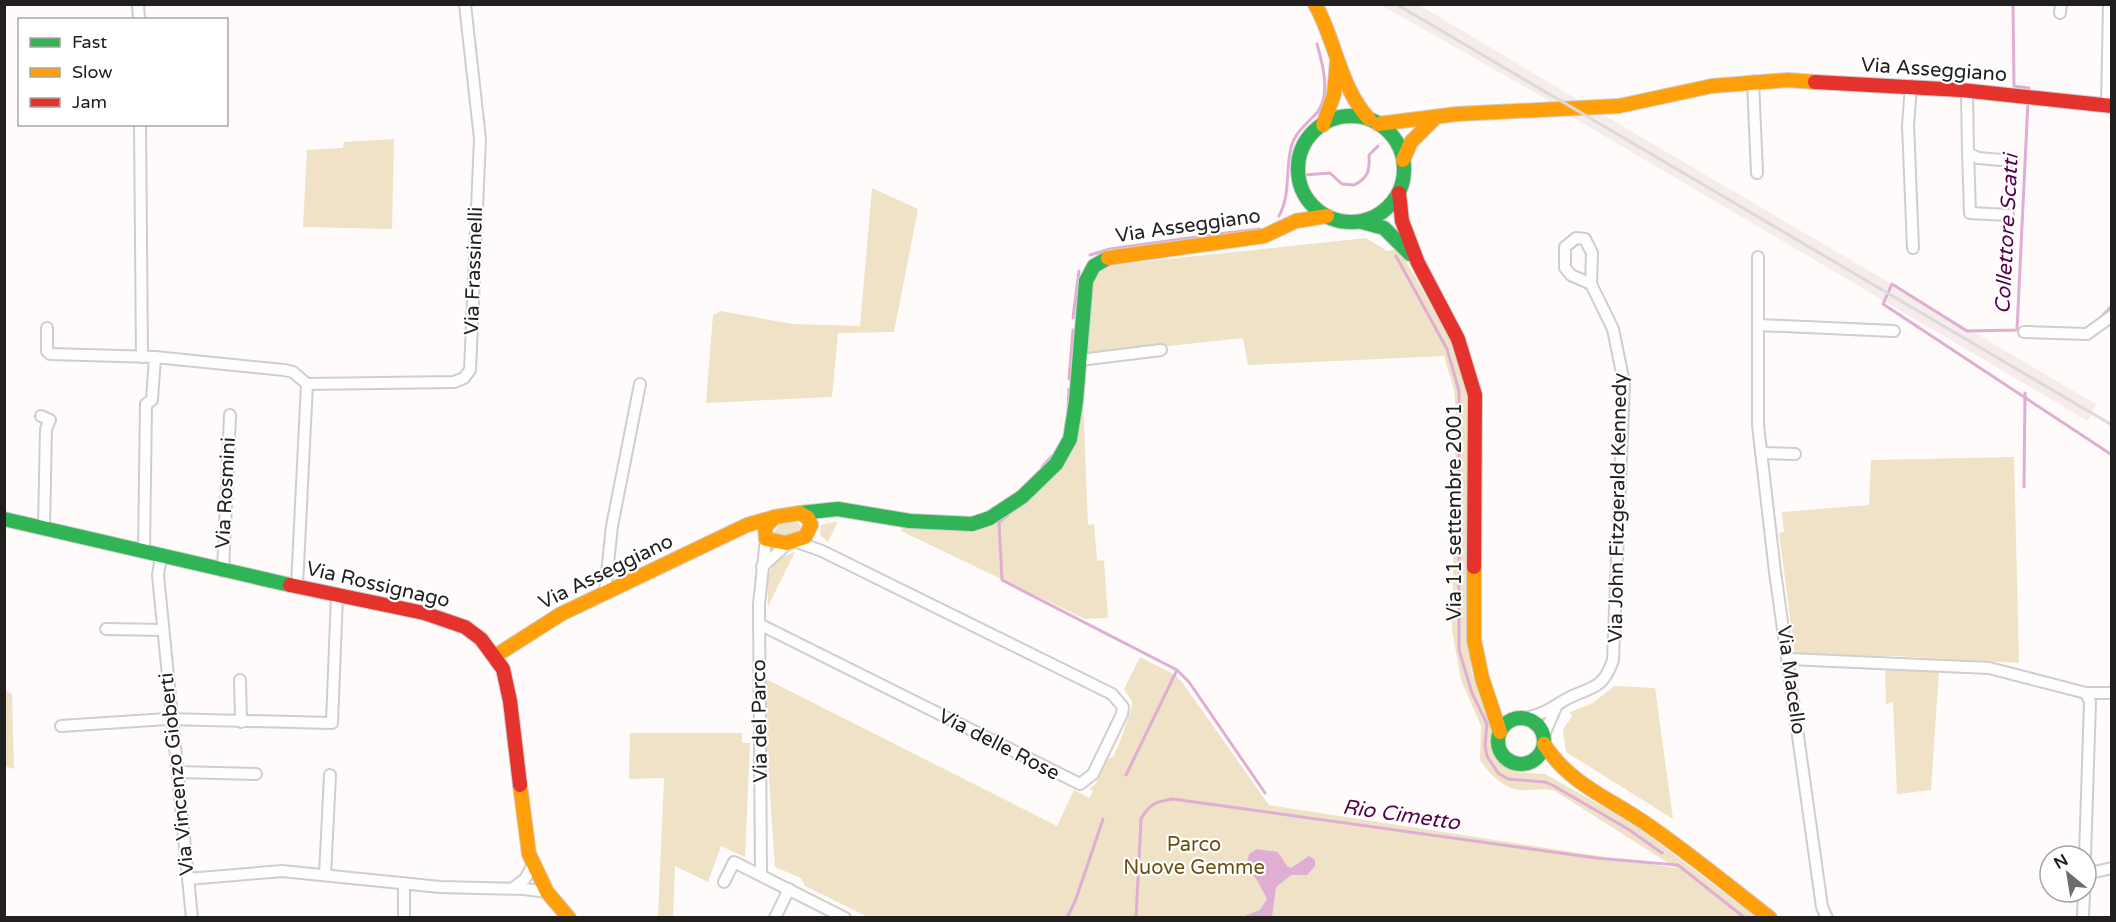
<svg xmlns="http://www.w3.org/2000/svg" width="2116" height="922" font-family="'Varela Round',sans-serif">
	<rect width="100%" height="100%" fill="#fefbfa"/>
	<g fill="#f5eceb">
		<polygon points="1381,5 1419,5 1585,104 1557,105"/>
		<polygon points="1600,113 2096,404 2088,421 1569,115"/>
	</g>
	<g fill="#efe2c7">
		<polygon points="394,139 392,229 303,227 307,150 343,148 344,142"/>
		<polygon points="872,188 918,209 894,332 838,333 832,397 706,403 713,315 721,311 792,324 860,326"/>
		<path d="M1366,238l21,13 12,-2 54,95 15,53 -2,233 6,44 21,52 -1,24 4,8 18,14 31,2 90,51 121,92h-888l-63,-31 -4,-8 -26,-11 -13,-190 295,149 17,-36 15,8 4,-7 -4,-2 7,-6 12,-24 5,-2c4,-7 20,-48 19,-55 -2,-4 -6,-9 -8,-13l16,-32 35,18 7,7 87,123 407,63 -121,-77c-13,-4 -21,0 -34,-1 -17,0 -32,-17 -41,-30l1,-34 -20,-46 -9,-50 4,-218 -2,-22 -10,-34 -196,9 -5,-27 -158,17 7,-74 11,-12 9,-4z"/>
		<polygon points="1083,398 1088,525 1094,524 1097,561 1104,560 1108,618 1085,619 901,531 904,524 991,515 1058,459"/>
		<polygon points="2014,457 2019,663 1893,656 1795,655 1779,533 1784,532 1782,512 1869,505 1871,460"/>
		<path d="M796,521l5,5c-4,12 -17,12 -27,8l5,-10z"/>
		<polygon points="838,521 828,542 820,535 821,525"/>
		<path d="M795,552l-26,52 -1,5c0,-28 -5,-47 27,-57z"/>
		<polygon points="1885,666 1939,670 1931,790 1897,794 1893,702 1886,704"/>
		<polygon points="1614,686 1655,688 1673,819 1566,752 1563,729 1572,717 1570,712 1593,703"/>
		<polygon points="5,690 12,694 14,769 5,766"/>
		<polygon points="630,733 742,733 742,743 750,743 745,857 721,846 708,882 675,866 673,917 658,917 664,778 629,779"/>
	</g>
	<polygon fill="#e0aed3" points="1257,849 1278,852 1287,866 1291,868 1309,856 1315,860 1315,866 1307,875 1291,875 1276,887 1272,917 1242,917 1260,910 1267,899 1257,880 1246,867 1249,854"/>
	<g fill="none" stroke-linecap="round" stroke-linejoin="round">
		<g stroke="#e0aed3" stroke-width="3">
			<polyline points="2013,4 2014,86 2029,88 2029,92"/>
			<polyline points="2028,101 2017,330 1967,331 1892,284 1883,304 2112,455"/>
			<path d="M1305,175l25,-2 12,11 12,1c14,-7 16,-14 15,-30l9,-9"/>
			<path d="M1279,216c12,-22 6,-44 12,-68 3,-14 14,-23 24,-33 17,-18 8,-50 2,-71"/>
			<polyline points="1218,234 1260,229"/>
			<polyline points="1090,255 1110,249 1211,235"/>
			<polyline points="1396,256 1447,349 1459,391 1459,650 1472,693 1487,724 1485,745 1487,756 1498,773 1508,779 1545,782 1554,786 1628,829 1662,853"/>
			<polyline points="1073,318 1079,271"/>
			<polyline points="2096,322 2112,306"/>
			<polyline points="1069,379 1073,330"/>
			<polyline points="1068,408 1069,389"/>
			<polyline points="1042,467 1052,456"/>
			<polyline points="2024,487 2025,393"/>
			<polyline points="1008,515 999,522 1002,580 1177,670 1189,682 1265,793"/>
			<polyline points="1126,775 1177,670"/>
			<polyline points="1067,918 1076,899 1103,819"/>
			<path d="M1136,918l5,-99c8,-15 16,-18 32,-20l423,59 82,7 67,53"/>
		</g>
		<defs>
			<g id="street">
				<polyline points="138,4 139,20"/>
				<polyline points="2060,13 2061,4"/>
				<polyline points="1753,81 1757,173"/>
				<polyline points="1911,86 1908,125 1913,248"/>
				<polyline points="1967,91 1968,153"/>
				<polyline points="2107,106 2109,4"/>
				<polyline points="140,124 142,357"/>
				<polyline points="2008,215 1970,213 1968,153 1978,158 2013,161"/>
				<polyline points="1758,257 1758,425 1775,572 1822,907 1827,918"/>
				<polyline points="1759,325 1894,331"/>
				<polyline points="47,328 47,351 50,354 155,357 152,400 146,404 144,552"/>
				<polyline points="2024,332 2087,334 2112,316"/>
				<polyline points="155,357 284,370 293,372 307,384"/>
				<polyline points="1080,360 1161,350"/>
				<polyline points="41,416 50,420 46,429 44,528"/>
				<polyline points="1761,453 1795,454"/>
				<polyline points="161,556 158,575 192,918"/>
				<polyline points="762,567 788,543"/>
				<polyline points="223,571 230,415"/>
				<polyline points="297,586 307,384 454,382 464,378 470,370 480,139 465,4"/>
				<polyline points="605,592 612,526 640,384"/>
				<polyline points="759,624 1080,784 1093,774 1122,714 1123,707 1112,694 822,551 797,542"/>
				<polyline points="106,629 163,630"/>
				<polyline points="1789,659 1989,668 2086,693 2112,693"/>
				<polyline points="240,680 241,722"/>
				<path d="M1524,718c17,-3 25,-8 39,-17 25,-15 39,-8 50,-41l11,-277 -11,-54 -22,-45 1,-31 -7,-14 -9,-1 -11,9v21l6,7 20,9"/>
				<polyline points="61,726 167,719 332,723 337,595"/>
				<polyline points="1543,737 1556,707"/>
				<polyline points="177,772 256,774"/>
				<polyline points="2085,856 2090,702 2086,693"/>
				<polyline points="761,874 759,604 766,539"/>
				<polyline points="2086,874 2112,868"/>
				<polyline points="325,875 330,775"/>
				<polyline points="188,879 282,871 440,887 524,889 547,892"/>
				<polyline points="724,882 734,862 845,918"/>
				<polyline points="513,888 525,879 533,865"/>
				<polyline points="404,918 404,883"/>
				<polyline points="775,918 789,889"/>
				<polyline points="2083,918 2084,892"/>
			</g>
			<g id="fast">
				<circle cx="1351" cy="169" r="53"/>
				<polyline points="1362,222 1384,228 1410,254"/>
				<polyline points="800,513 838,509 910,521 972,524 990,518 1022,497 1056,464 1070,439 1076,401 1086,281 1094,266 1108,258"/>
				<polyline points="4,519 290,585"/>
				<circle cx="1521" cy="741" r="23"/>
			</g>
			<g id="slow">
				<path d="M1315,4c21,37 24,82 54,115"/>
				<polyline points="1378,124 1457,114 1619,106 1712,86 1788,80 1815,82"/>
				<polyline points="1323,125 1334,94 1337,62"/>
				<polyline points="1403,160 1411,142 1434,119"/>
				<polyline points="1108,258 1264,236 1296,221 1327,216"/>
				<polygon points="800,513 808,518 811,525 805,537 786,543 766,539 765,527 775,517"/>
				<polyline points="1474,567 1474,640 1482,678 1500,732"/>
				<polyline points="495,656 561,614 747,525 775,517"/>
				<path d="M1544,744c25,40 67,55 104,81 42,29 82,62 122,93"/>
				<polyline points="520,785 529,854 547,892 569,918"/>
			</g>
			<g id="jam">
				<polyline points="1815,82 1961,90 2112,106"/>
				<polyline points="1399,193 1402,221 1418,263 1458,339 1475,395 1474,567"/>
				<polyline points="290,585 424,613 465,627 481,639 503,669 510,701 520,785"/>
			</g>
		</defs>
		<use href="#street" stroke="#d0cecd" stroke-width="14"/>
		<use href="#fast" stroke="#d0cecd" stroke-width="16"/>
		<use href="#slow" stroke="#d0cecd" stroke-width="16"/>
		<use href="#jam" stroke="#d0cecd" stroke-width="16"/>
		<use href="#street" stroke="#fffefe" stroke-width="10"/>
		<use href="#fast" stroke="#30b455" stroke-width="14"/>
		<use href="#slow" stroke="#ff9f0a" stroke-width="14"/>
		<use href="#jam" stroke="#e5322d" stroke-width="14"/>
		<polyline stroke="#dcdbdb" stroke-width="3" points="1396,4 2112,425"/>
	</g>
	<g text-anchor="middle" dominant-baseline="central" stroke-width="4.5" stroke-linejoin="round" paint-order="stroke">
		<g font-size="20" fill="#21201f" stroke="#fff">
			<text transform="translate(1934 70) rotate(4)">Via Asseggiano</text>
			<text transform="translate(1188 226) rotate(-8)">Via Asseggiano</text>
			<text transform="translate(474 271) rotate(-88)">Via Frassinelli</text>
			<text transform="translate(226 493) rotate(-87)">Via Rosmini</text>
			<text transform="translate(1618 508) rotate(-89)">Via John Fitzgerald Kennedy</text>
			<text transform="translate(1455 512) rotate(-90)">Via 11 settembre 2001</text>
			<text transform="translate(606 572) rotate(-26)">Via Asseggiano</text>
			<text transform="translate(378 585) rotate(13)">Via Rossignago</text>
			<text transform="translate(1791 680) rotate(82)">Via Macello</text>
			<text transform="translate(760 721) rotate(-91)">Via del Parco</text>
			<text transform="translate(999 745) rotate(27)">Via delle Rose</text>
			<text transform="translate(177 774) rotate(-96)">Via Vincenzo Gioberti</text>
		</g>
		<g font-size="20" fill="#6a5113" stroke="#fff">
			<text x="1194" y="845">Parco<tspan x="1194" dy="23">Nuove Gemme</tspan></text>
		</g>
		<g font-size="21" font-style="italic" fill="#58014b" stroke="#fff">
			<text transform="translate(2007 234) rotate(-87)">Collettore Scatti</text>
			<text transform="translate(1401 815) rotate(8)">Rio Cimetto</text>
		</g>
	</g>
	<rect width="2116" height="922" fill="none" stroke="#21201f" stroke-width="12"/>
	<rect x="18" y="18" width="210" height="108" fill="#ffffff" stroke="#a6a6a5" stroke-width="1.5"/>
	<rect x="30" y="38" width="30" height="9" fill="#30b455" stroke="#a6a6a5" stroke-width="1.5"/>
	<text x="72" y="48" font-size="18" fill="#21201f">Fast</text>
	<rect x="30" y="68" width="30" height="9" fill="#ff9f0a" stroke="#a6a6a5" stroke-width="1.5"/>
	<text x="72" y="78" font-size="18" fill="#21201f">Slow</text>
	<rect x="30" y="98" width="30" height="9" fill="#e5322d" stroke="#a6a6a5" stroke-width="1.5"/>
	<text x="72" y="108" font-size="18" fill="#21201f">Jam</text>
	<g transform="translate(2068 874) rotate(330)"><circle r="28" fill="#ffffff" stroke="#a6a6a5" stroke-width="1.5"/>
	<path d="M0-4.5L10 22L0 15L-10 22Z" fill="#6e6d6c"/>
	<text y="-9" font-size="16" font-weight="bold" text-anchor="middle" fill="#21201f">N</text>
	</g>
</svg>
